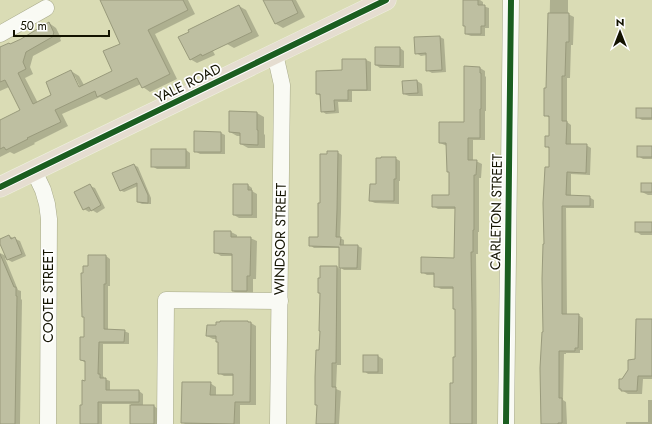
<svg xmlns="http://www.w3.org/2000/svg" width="652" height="424" font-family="Jost,sans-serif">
	<rect width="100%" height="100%" fill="#dadcb5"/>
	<g fill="#0003" fill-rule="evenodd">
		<path d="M101,0h87l7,14 -40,20 22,45 -27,13 -7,-5 -2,-3 -35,16 -6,-3 -38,17 6,12 -34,17 1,1 -21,10 -4,-2 -10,5v-36l21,-10 -12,-24 -9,4v-43l11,-3 38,-22 7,5 5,10h-1l1,3 -28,15 -3,11 3,7 -8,4 13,25 15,-7 18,-25 8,5 5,9 29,-14 9,-27zM73,77h2l7,14 -2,1z"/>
		<polygon points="264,0 296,0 305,17 283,28 276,24"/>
		<polygon points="464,0 480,0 483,2 483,6 489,8 489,28 485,28 485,36 471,36 466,34"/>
		<polygon points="550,0 568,0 568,14 574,17 573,45 571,45 570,78 567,78 567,122 571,125 571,145 586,145 591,148 590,175 571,174 571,196 589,197 594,200 594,208 566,208 567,315 578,315 583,318 583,350 580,350 580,353 566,353 566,354 564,354 563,400 566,402 567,424 541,424 550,168 550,149 546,146 550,137 550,118 545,115 549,48"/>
		<polygon points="239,6 246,10 259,36 234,48 227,44"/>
		<polygon points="204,33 215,55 197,63 190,59"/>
		<polygon points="440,37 444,39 446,72 432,73 427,70 427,55 421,56 416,53"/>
		<polygon points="400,48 404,51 404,68 380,68 376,65"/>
		<polygon points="343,60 366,60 371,62 371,91 352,91 352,102 338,102 339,113 326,114 322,111 321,96 317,94 343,71"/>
		<polygon points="480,68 485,71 485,76 486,77 486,111 485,111 485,140 473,140 473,161 476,161 482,164 481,178 479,178 479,232 478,232 478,254 476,254 477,360 477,424 451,424 456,358 456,310 454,309 454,289 441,289 435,286 435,275 427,275 422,272 455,259 456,209 438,209 433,206 450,196 450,173 447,146 440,143 465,123"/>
		<polygon points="417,81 422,84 423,96 409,96 404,94 403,82"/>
		<polygon points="652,109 652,120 642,120 637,117"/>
		<polygon points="230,112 257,113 264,117 264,134 265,135 265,148 248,148 241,144 241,136 237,136 230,132"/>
		<polygon points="221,133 225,135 225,154 200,154 195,151"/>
		<polygon points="652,147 652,159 643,159 638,156"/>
		<polygon points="186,150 190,153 190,169 157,169 152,166"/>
		<polygon points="337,152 342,155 341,212 340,238 344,240 344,246 358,246 362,248 361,270 344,270 341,268 341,365 337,365 336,389 341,391 339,424 317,424 318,406 316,404 320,351 321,294 319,293 337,267 340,269 340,248 314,248 310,245 319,238 321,204 328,155"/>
		<polygon points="395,158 400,161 400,181 399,181 399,204 375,203 370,201 377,185"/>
		<polygon points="134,165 138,167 151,198 151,204 142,204 138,202 138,186 124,192 120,190"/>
		<polygon points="652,184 652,195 648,195 642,192"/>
		<polygon points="248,185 252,188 252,191 257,194 257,218 239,218 234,215"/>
		<polygon points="90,186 95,188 105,208 97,213 92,210 89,212 84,209"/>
		<polygon points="652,223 652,235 641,235 636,231"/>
		<polygon points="215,232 231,232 237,235 237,238 250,238 257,241 256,279 253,279 253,294 239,294 233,291 233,256 221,256 215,252"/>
		<polygon points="9,236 20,241 26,256 12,262 5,258 18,290 21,291 21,299 22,300 20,424 0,424 0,253 6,256 0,240"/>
		<polygon points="106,256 110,259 110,286 108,286 108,330 124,331 129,333 129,344 103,344 103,376 105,379 110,381 110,391 139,391 143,394 143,406 154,406 158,409 158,424 131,424 131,404 102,404 102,424 81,424 86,382 86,363 81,360 85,338 89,267"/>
		<polygon points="652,320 652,379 643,379 642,394 628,394 620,389 622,380 636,360"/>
		<polygon points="251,323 256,326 256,405 240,405 240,424 185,424 182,422 210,383 216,387 216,396 234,396 234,376 224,376 219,373 219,342 217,341 217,339 213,339 207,336"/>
		<polygon points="378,356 383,359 383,374 368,374 364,371"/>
		<polygon points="648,400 652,400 652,424 626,424 626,422 648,422"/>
	</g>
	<g fill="#bebfa1" stroke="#999a7c">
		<polygon points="100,0 183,0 188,10 148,30 170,74 142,88 137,78 97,97 95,91 55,110 61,122 27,138 28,139 6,150 4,147 0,149 0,120 20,110 5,80 0,82 0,47 9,43 10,44 21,39 49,22 54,33 53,34 54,36 26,52 23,62 26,69 18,73 33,104 51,95 46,82 71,70 79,87 112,71 103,51 120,44"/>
		<polygon points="263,0 292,0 298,13 275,24"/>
		<polygon points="463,0 478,0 478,5 485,5 485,26 481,26 481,34 465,34 465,26 463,26"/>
		<polygon points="239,5 252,32 202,56 201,54 190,60 178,37 189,32 188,30"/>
		<polygon points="548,13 569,13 569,42 566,42 565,76 562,76 562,121 567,121 566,144 587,144 586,173 567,172 566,195 590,196 590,206 562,206 562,314 579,314 578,348 575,348 575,351 559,351 559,398 562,398 562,423 558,423 558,424 541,424 540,368 542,332 543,332 542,279 543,244 544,244 543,203 545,167 549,167 549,147 545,147 545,136 549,136 549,116 544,116 544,88 546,88"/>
		<polygon points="440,36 442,70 426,71 426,53 415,54 414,37"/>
		<polygon points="375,47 400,47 400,66 375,65"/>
		<polygon points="342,59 366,59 367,90 348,90 348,100 334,100 335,111 321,112 320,94 316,94 316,71 342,70"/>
		<polygon points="464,66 480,67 480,73 481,73 481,109 480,109 480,138 468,138 468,160 477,160 476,175 474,175 474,230 473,230 473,252 471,252 472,309 472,424 450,424 450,383 453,383 453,357 455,357 455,309 453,309 453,287 434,287 434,273 421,273 421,257 454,258 455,207 432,207 432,195 449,195 449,172 447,172 446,143 439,143 439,122 464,122"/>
		<polygon points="417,80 418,93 403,94 402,81"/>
		<rect x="636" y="108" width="16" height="10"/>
		<polygon points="229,111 257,112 257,130 258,130 258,145 240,144 240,133 229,132"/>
		<polygon points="194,131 221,132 221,152 194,152"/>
		<rect x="637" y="146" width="15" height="11"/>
		<rect x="151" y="149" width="35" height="18"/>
		<polygon points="327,151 338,151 337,210 336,237 341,237 340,245 358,245 357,268 339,268 339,247 309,246 309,237 318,237 318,203 320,203 320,154 327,154"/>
		<polygon points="381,157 396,157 396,179 394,179 394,201 369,201 370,184 376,184 376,158 381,158"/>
		<polygon points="134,164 148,195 148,203 137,202 137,183 120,191 112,173"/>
		<rect x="641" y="183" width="11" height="9"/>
		<polygon points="90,184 101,205 91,211 89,207 83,210 74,192"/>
		<polygon points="233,184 248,184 248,190 252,190 252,215 233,215"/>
		<rect x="635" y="222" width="17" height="10"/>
		<polygon points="214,231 231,231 231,237 251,237 250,276 247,276 247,291 232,291 232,254 214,253"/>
		<polygon points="9,235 11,239 15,237 22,254 7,260 0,244 0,239"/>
		<polygon points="0,254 14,287 16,287 16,296 17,296 15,424 0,424"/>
		<polygon points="88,255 106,255 106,284 104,284 104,329 125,330 124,342 99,342 98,374 100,374 100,378 106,378 106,390 139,390 139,402 98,402 98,424 80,424 80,405 82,405 82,380 85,381 85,361 80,360 80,337 84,337 84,317 82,317 81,273 83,273 83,266 88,266"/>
		<polygon points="320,266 337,266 336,363 332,363 332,387 336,387 335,424 316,424 317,405 315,405 315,377 316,350 319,350 320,331 319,331 320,293 318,293 318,278 320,278"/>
		<polygon points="636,319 652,319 652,376 638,376 637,391 621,391 621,389 619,389 619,379 622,379 628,370 628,360 635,359"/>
		<polygon points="220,321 248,321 248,322 251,322 250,402 235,402 234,424 181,423 182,382 211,382 210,395 233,395 233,374 218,374 218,342 216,342 216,336 206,336 207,325 216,325 216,322 220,322"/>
		<rect x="363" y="355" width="15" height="17"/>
		<rect x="130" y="405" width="24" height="19"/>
	</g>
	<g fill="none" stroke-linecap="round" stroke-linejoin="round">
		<defs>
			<g id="minor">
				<polyline points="0,34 46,8"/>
				<polyline points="275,54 282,85 278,424"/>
				<polyline points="34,171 43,190 47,204 49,219 48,424"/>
				<polyline points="165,424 166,300 280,301"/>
				<polyline points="506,424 511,0"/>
			</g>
			<polyline id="major" points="0,187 386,0"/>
		</defs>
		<use href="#minor" stroke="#a7a98a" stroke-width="17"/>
		<use href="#major" stroke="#eeefde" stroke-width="21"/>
		<use href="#minor" stroke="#f9faf4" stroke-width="16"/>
		<use href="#major" stroke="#e5ddd0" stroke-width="20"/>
		<defs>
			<g id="cycleway">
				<polyline points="0,187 386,0"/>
				<polyline points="506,424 511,0"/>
			</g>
		</defs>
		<use href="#cycleway" stroke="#fff" stroke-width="8"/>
		<use href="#cycleway" stroke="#1b5e20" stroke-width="6"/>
	</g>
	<g text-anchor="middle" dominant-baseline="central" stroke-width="3.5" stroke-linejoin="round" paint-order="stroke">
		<g font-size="14" fill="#131300" stroke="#fff">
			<text transform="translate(188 83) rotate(-26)">YALE ROAD</text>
			<text transform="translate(496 212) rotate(-89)">CARLETON STREET</text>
			<text transform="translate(280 239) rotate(-89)">WINDSOR STREET</text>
			<text transform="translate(48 296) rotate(-90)">COOTE STREET</text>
		</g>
	</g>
	<g transform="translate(620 32)" stroke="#ffffff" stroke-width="3" paint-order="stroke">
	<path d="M0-3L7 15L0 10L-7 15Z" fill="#131300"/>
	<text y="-6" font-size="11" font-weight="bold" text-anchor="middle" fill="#131300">N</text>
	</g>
	<path d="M14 30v6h95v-6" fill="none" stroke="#131300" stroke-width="2"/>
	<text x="20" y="30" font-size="12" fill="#131300" stroke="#ffffff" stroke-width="3" paint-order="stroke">50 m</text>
</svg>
